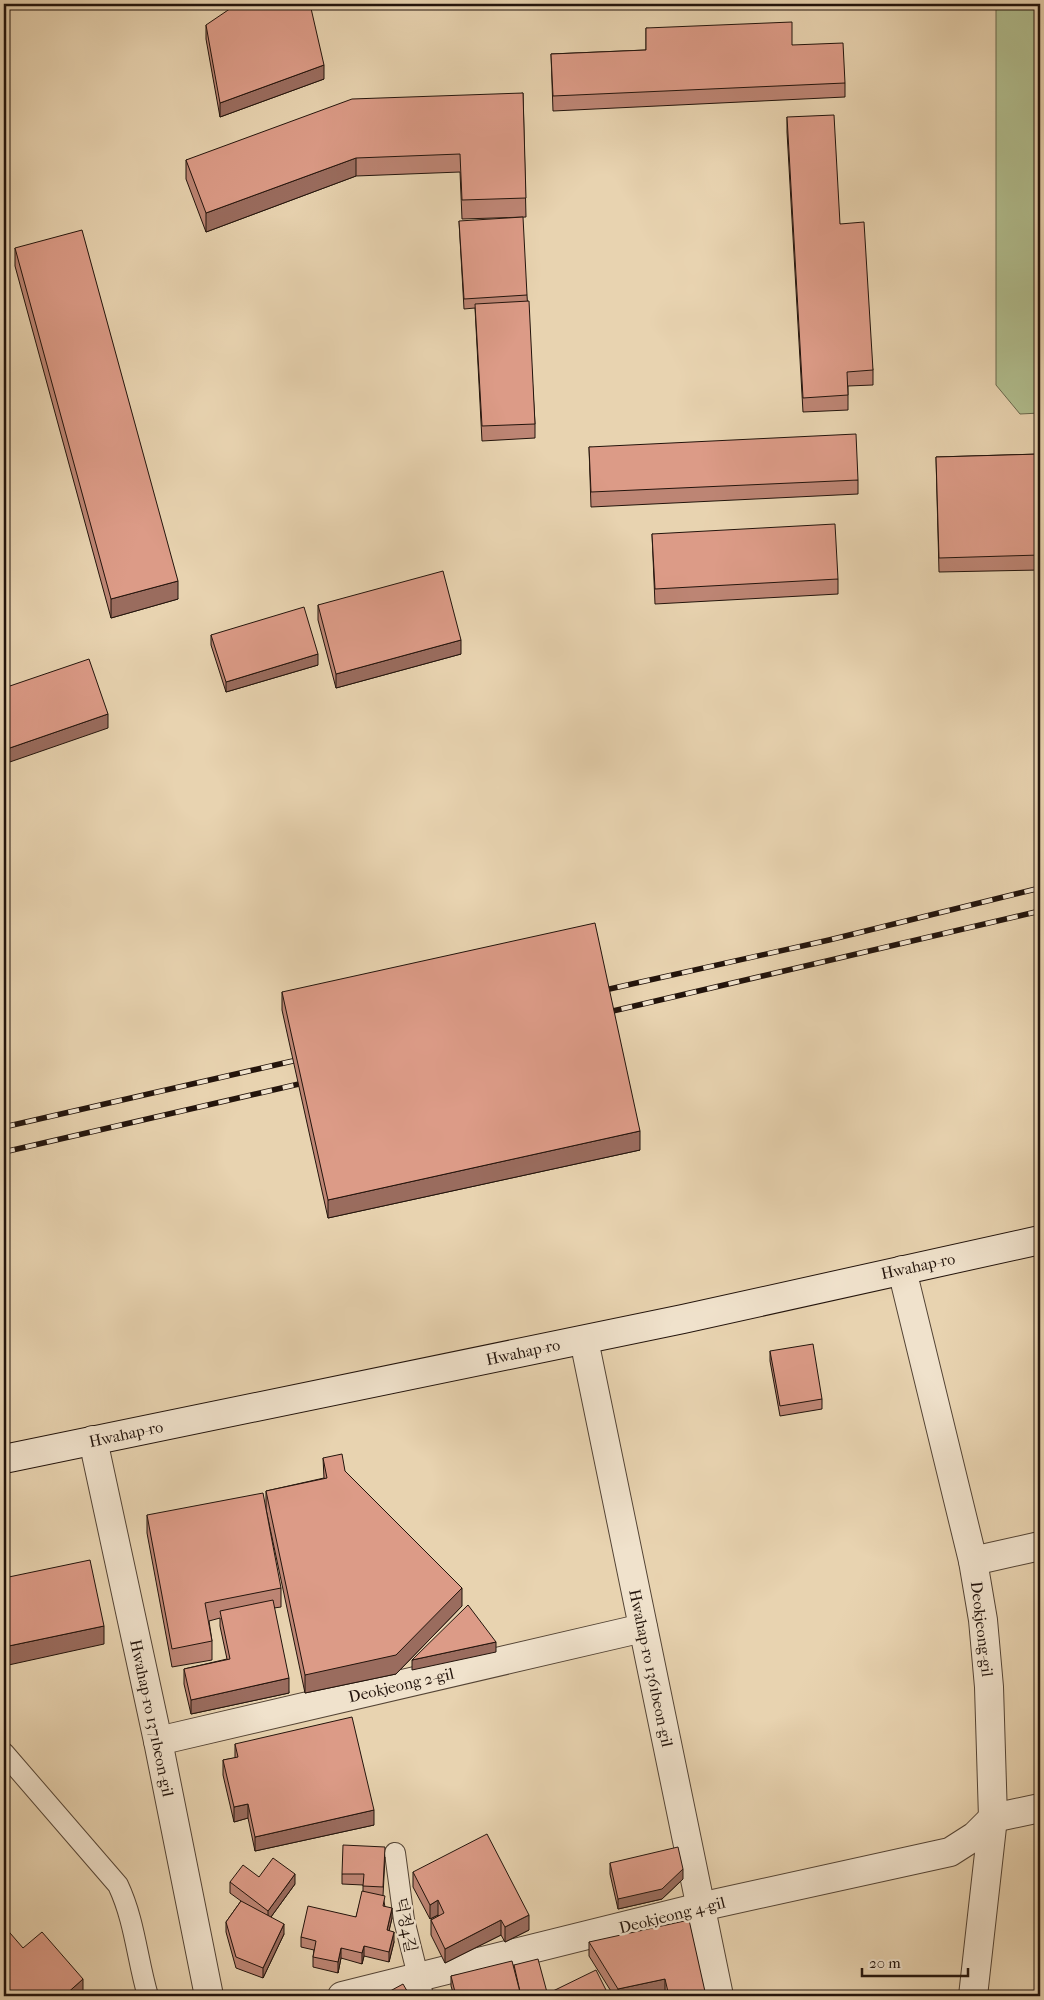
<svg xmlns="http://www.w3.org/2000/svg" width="1044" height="2000" font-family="'IM FELL French Canon','Noto Serif KR',serif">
	<rect width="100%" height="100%" fill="#e8d3b0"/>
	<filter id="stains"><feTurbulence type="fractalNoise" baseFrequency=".004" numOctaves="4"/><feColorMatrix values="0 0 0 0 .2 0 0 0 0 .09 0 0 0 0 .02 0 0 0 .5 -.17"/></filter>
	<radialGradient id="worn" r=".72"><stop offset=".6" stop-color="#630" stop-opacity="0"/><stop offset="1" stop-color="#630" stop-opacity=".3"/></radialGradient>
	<polygon fill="#b1be8f" stroke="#6a694e" points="996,4 1040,4 1040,413 1020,414 996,385"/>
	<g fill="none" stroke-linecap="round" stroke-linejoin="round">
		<defs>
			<g id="service">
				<path d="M4,1753l114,132c17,36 19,74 30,111"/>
				<polyline points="395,1853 404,1920 423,1996"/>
			</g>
			<g id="minor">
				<polyline points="902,1270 973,1561 983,1620 989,1687 993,1818 973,1996"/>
				<polyline points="584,1340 719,1996"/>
				<polyline points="93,1440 158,1741 209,1996"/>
				<polyline points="973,1561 1040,1546"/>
				<polyline points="158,1741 643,1628"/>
				<polyline points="342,1996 700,1907 950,1852 975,1836 993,1818 1040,1808"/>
			</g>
			<polyline id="secondary" points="4,1459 683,1319 1040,1240"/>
		</defs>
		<use href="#service" stroke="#544435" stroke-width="22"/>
		<use href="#minor" stroke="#544435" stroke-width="30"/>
		<use href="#secondary" stroke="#23140c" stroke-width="30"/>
		<use href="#service" stroke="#f0e2cc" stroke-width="20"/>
		<use href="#minor" stroke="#f0e2cc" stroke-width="28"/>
		<use href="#secondary" stroke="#f0e2cc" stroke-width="28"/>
		<defs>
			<g id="rail">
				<polyline points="596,992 829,940 1040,888"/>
				<polyline points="600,1014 1040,911"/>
				<polyline points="4,1127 306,1058"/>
				<polyline points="4,1152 312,1081"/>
			</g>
		</defs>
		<use href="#rail" stroke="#23140c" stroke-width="5.5"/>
		<use href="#rail" stroke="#f0e2cc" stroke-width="4" stroke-dasharray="11" stroke-linecap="butt"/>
	</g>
	<g fill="#bd8574" stroke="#23140c">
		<polygon points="535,4 567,4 535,7"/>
		<polygon points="206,25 324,79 220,117 206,39"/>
		<polygon points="646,28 792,45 845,83 845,97 553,111 551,54 646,50"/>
		<polygon points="523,93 526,217 462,219 460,172 356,176 206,232 186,179 186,160"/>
		<polygon points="787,117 840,224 873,370 873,385 848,386 848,410 803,412 787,132"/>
		<polygon points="459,221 527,295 535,424 535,438 482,441 475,308 464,309"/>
		<polygon points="15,248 178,599 111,618 15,266"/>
		<polygon points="589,447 858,480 858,494 591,507"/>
		<polygon points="1040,454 1040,570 939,572 936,457"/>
		<polygon points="652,534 838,579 838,594 655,604"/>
		<polygon points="318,605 461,654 336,688 318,620"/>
		<polygon points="211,635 318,665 226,692 211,645"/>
		<polygon points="282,992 640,1150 328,1218 282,1010"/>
		<polygon points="770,1351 822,1399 822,1409 780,1416 770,1361"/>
		<polygon points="323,1458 345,1471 462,1606 396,1674 305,1693 266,1509 266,1491 324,1478"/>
		<polygon points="147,1515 281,1588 281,1607 274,1608 289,1693 191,1714 184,1684 184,1669 227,1659 220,1626 220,1618 209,1621 212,1641 212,1660 172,1667 147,1533"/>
		<polygon points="235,1744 374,1825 255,1851 248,1818 234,1822 223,1775 223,1760 235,1758"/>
		<polygon points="385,1857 383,1896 385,1907 392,1918 389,1930 394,1942 389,1962 364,1956 362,1964 341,1958 338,1973 313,1967 313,1957 314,1950 301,1947 301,1937 356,1917 363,1891 363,1885 342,1884 342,1874"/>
		<polygon points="610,1863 683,1879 662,1899 618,1909 610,1874"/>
		<polygon points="413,1872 529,1930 505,1942 501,1935 445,1963 431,1935 431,1920 439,1916 438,1915 430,1919 413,1887"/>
		<polygon points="259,1877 295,1884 271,1917 284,1934 263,1978 236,1968 226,1932 226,1922 241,1901 230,1893 230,1882"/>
		<polygon points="589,1942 706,1996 665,1996 665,1993 651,1996 614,1996 589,1956"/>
		<polygon points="514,1965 548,1996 454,1996 451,1986 451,1976"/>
	</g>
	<g fill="#9a6c5e" stroke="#23140c">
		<polygon points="324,65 324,79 220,117 220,103"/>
		<polygon points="356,158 356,176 206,232 206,213"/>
		<polygon points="7,307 7,317 4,318 4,308"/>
		<polygon points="178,581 178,599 111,618 111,599"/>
		<polygon points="461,640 461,654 336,688 336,674"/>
		<polygon points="318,654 318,665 226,692 226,682"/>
		<polygon points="108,714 108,728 4,764 4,750"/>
		<polygon points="640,1131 640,1150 328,1218 328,1200"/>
		<polygon points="462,1588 462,1606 396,1674 305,1693 305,1675"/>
		<polygon points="104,1626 104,1644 4,1666 4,1647"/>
		<polygon points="496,1642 496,1652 412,1670 412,1660"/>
		<polygon points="289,1678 289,1693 191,1714 191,1700"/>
		<polygon points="248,1804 248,1818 234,1822 234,1807"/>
		<polygon points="374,1810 374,1825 255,1851 255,1837"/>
		<polygon points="683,1869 683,1879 662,1899 618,1909 618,1899"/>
		<polygon points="295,1874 295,1884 268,1921 268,1911"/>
		<polygon points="438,1900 438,1915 430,1919 430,1905"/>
		<polygon points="392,1908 392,1918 387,1940 387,1930"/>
		<polygon points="529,1915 529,1930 505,1942 505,1927"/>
		<polygon points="501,1920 501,1935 445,1963 445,1949"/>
		<polygon points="284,1924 284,1934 263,1978 263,1968"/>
		<polygon points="394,1932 394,1942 389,1962 389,1952"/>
		<polygon points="364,1946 364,1956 362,1964 362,1953"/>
		<polygon points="341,1948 341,1958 338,1973 338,1962"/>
		<polygon points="83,1979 83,1993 80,1996 64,1996"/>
		<polygon points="665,1979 665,1993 651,1996 618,1996 618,1989"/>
	</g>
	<g fill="#dc9b87" stroke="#23140c">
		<polygon points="237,4 310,4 324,65 220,103 206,25"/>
		<polygon points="792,22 792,45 843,43 845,83 553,96 551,54 646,50 646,28"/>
		<polygon points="523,93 526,198 462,200 460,154 356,158 206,213 186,160 352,99"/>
		<polygon points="834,115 840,224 864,222 873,370 847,372 848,395 803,398 787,117"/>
		<polygon points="523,217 527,295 464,299 459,221"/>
		<polygon points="82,230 178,581 111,599 15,248"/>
		<polygon points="4,297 7,307 4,308"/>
		<polygon points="529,301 535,424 482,426 475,304"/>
		<polygon points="856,434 858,480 591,492 589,447"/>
		<polygon points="1040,454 1040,555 939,558 936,457"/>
		<polygon points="835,524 838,579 655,589 652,534"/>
		<polygon points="443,571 461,640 336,674 318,605"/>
		<polygon points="304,607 318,654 226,682 211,635"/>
		<polygon points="89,659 108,714 4,750 4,688"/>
		<polygon points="595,923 640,1131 328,1200 282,992"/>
		<polygon points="813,1344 822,1399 780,1406 770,1351"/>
		<polygon points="342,1454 345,1471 462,1588 396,1655 305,1675 266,1491 327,1478 323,1458"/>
		<polygon points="263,1493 281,1588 205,1603 212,1641 172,1649 147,1515"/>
		<polygon points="90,1560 104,1626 4,1647 4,1578"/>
		<polygon points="273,1600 289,1678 191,1700 184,1669 230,1659 220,1611"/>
		<polygon points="468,1605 496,1642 412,1660"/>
		<polygon points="352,1717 374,1810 255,1837 248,1804 234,1807 223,1760 238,1757 235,1744"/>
		<polygon points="487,1834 529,1915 505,1927 501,1920 445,1949 431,1920 444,1913 438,1900 430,1905 413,1872"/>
		<polygon points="343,1845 385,1847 383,1887 363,1886 364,1874 342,1874"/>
		<polygon points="678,1847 683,1869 662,1889 618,1899 610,1863"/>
		<polygon points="273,1858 295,1874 268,1911 230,1882 243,1865 259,1877"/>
		<polygon points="362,1891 385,1896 383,1906 392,1908 387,1930 394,1932 389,1952 364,1946 362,1953 341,1948 338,1962 313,1957 316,1941 301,1937 308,1906 356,1917"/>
		<polygon points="241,1901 284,1924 263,1968 236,1957 226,1922"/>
		<polygon points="689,1920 706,1996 669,1996 665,1979 618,1989 589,1942"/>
		<polygon points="4,1926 23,1948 42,1932 83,1979 64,1996 4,1996"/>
		<polygon points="538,1959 548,1996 521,1996 514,1965"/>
		<polygon points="512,1961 521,1996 456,1996 451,1976"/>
		<polygon points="596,1970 609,1996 556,1996 553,1991"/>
		<polygon points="403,1984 410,1996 381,1996"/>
	</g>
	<g text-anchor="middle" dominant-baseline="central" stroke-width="5" stroke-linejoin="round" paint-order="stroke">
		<g font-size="16" fill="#23140c" stroke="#f0e2cc">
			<text transform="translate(918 1266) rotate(-12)">Hwahap-ro</text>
			<text transform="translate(523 1352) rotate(-12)">Hwahap-ro</text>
			<text transform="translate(126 1434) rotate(-12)">Hwahap-ro</text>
			<text transform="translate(982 1629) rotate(83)">Deokjeong-gil</text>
			<text transform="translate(651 1668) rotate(78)">Hwahap-ro 1361beon-gil</text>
			<text transform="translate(401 1685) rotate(-13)">Deokjeong 2-gil</text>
			<text transform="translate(152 1718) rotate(78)">Hwahap-ro 1371beon-gil</text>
			<text transform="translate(672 1915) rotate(-14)">Deokjeong 4-gil</text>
			<text transform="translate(406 1925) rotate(79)">덕정4길</text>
		</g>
	</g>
	<rect width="1044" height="2000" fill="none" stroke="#e8d3b0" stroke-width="20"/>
	<rect x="5" y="5" width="1034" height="1990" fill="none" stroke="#23140c" stroke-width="2.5"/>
	<rect x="10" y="10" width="1024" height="1980" fill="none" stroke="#23140c"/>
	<path d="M862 1968v8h106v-8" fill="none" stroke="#23140c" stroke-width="2.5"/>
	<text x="869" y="1968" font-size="15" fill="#23140c" stroke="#f0e2cc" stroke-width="4" paint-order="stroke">20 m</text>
	<rect width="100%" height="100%" filter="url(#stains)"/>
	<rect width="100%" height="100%" fill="url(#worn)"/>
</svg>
